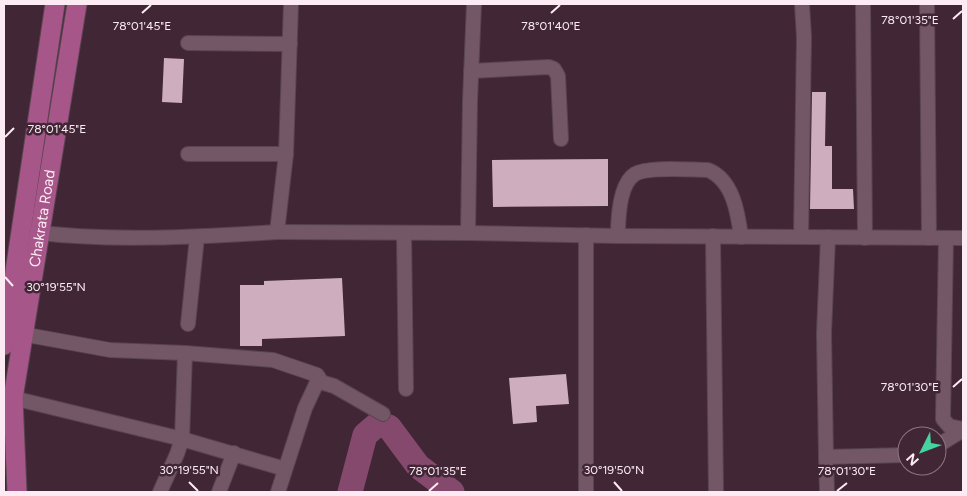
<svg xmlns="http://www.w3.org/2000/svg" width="967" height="496" font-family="Figtree,sans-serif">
	<rect width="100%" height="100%" fill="#412736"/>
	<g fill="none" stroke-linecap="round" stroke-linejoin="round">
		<polyline stroke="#86496e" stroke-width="25" points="350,492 365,435 379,423 389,427 418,466 452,492"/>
	</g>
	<g fill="#ceadbf">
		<polygon points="164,58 184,59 182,103 162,102"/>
		<polygon points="812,92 826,92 825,146 832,146 832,189 853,189 854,209 810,209"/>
		<polygon points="608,159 608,206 493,207 492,160"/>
		<polygon points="342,278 345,336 262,339 262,346 240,346 240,285 264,285 264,281"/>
		<polygon points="566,374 569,404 536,406 537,422 513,424 509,378"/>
	</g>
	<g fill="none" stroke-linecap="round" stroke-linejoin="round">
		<defs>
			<g id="minor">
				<polyline points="863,4 865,238"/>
				<polyline points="927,4 929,238"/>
				<polyline points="188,43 290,44"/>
				<polyline points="471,71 549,67 554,69 558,76 561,139"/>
				<polyline points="188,154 286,154"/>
				<path d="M32,232c79,10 165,5 245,0l9,-78 5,-150"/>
				<polyline points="277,232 468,233 470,101 474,4"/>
				<polyline points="404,233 406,389"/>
				<polyline points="468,233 618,236 963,238"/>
				<path d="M618,236c0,-17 1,-52 17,-62 13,-8 57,-4 73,-4 25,10 30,43 33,67"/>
				<polyline points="713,236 716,492"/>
				<polyline points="801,237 804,37 802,4"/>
				<polyline points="946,238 943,419 949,426 963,429"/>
				<polyline points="188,324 197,237"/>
				<polyline points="22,334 110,350 185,353 273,360 317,375 319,378 305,408 278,492"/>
				<polyline points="317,381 334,386 383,414"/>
				<polyline points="13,398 182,439 285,469"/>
				<polyline points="937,446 963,430"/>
				<polyline points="826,457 824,333 828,237"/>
				<polyline points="160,492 177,454 182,439 185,353"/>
				<polyline points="219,492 234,453"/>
				<polyline points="586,492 586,235"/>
				<polyline points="827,492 826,457 907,455"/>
			</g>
			<g id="major">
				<polyline points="4,345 55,4"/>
				<path id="s1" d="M17,492l-4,-94 64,-394"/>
			</g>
		</defs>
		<use href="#minor" stroke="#5a4451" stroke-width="16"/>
		<use href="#major" stroke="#5a4451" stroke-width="21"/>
		<use href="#minor" stroke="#745767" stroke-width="14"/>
		<use href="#major" stroke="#a75689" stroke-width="19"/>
	</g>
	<path fill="none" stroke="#fdebf4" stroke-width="2" d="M142,13l9,-8M551,13l9,-8M953,19l9,-8M5,137l9,-9M5,277l8,9M953,387l9,-8M189,482l9,9M614,482l8,9M429,491l9,-8M837,491l10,-8"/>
	<g text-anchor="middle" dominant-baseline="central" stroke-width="5" stroke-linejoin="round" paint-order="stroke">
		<g font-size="15" fill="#fdebf4" stroke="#412736">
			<text stroke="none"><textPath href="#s1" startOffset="276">Chakrata Road</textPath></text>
		</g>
	</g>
	<g font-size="12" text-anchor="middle" fill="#fdebf4" stroke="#412736" stroke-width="5" stroke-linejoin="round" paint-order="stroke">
		<text x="910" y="24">78°01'35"E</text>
		<text x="142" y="30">78°01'45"E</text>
		<text x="551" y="30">78°01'40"E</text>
		<text x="57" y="133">78°01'45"E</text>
		<text x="56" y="291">30°19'55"N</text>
		<text x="910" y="391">78°01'30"E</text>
		<text x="189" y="474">30°19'55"N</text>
		<text x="614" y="474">30°19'50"N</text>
		<text x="438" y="475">78°01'35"E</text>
		<text x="847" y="475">78°01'30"E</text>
	</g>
	<rect width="967" height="496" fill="none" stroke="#fdebf4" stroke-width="10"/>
	<g transform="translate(922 451) rotate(228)"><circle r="24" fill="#412736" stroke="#8c7582"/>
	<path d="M0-4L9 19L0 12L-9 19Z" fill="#45d49f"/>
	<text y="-8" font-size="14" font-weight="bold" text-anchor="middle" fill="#fdebf4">N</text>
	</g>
</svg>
